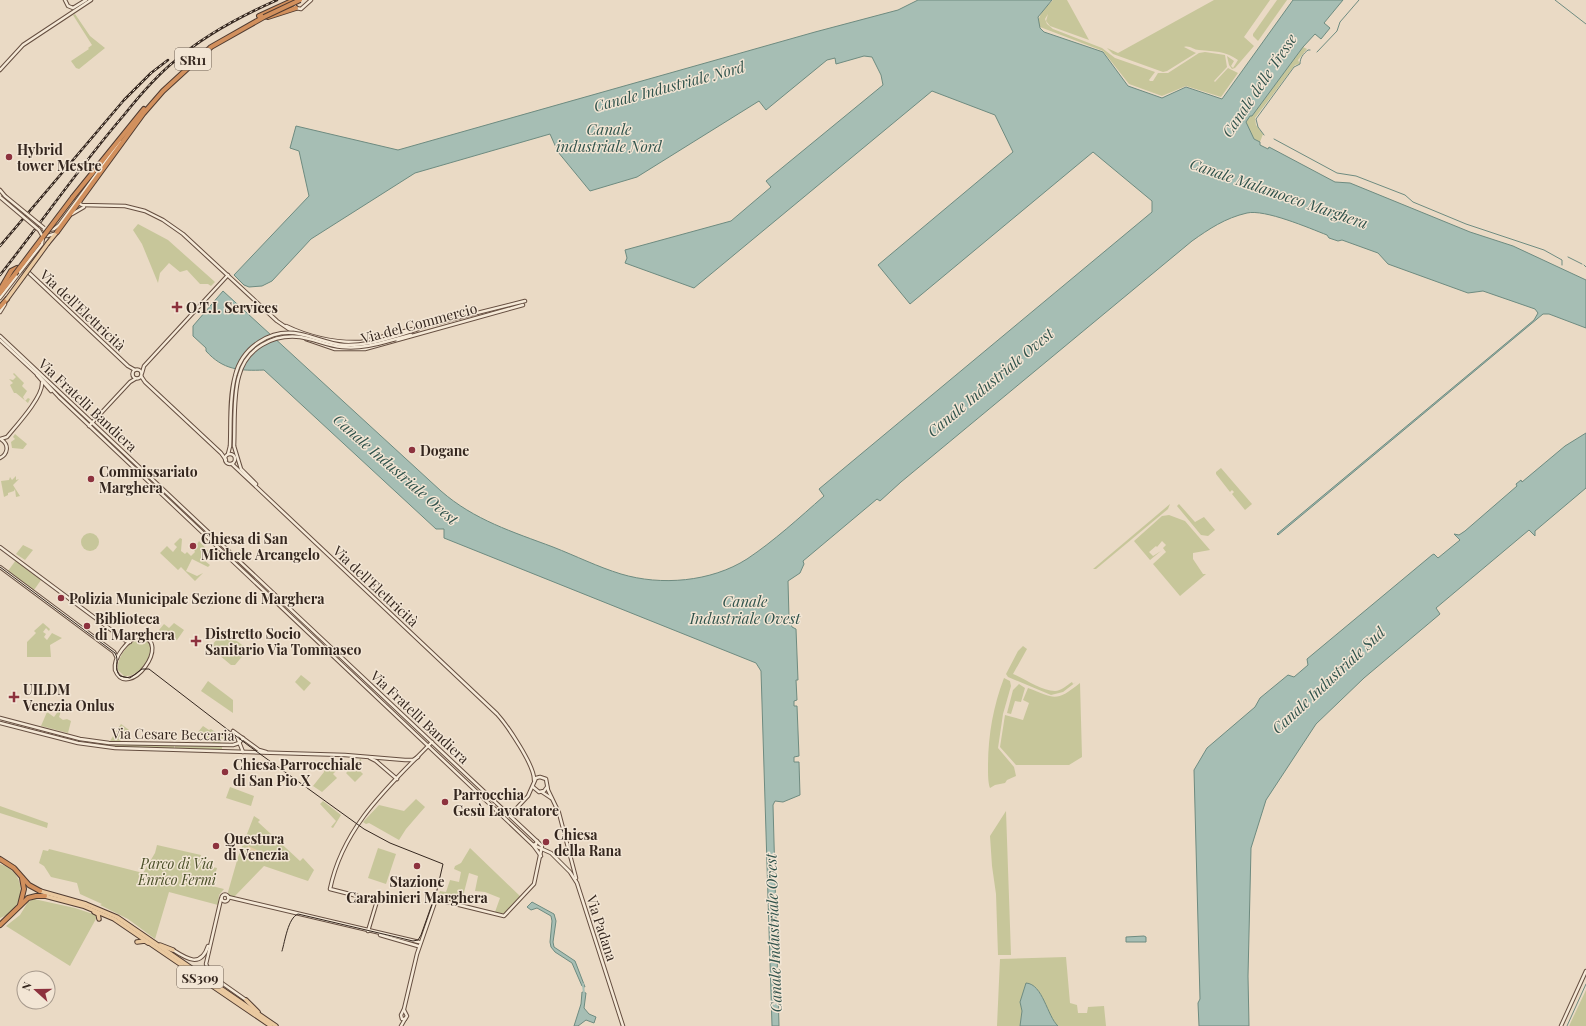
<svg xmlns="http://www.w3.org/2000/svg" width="1586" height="1026" font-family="'Playfair Display',serif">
	<rect width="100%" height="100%" fill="#eadac5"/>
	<g fill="#c7c69a">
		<path d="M1053,0h14l22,40 -39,-14 -4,-5 2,-7 -3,5 2,5 6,5 49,19 13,10 40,14 -6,8 1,1h3l5,-8h10l31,-20 6,-1 20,3 2,12 -13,14 1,1 13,-14 10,5 -17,24 -35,-11 -24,10 -33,-12 -26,-33 -63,-24c-5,-11 6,-19 13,-27z"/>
		<path d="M1214,0h56l-26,37 10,9 -19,22 -3,1 -3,-4 -2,-9 7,5 -3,5 2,2 5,-8c-15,-10 -22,-8 -39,-10 -6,0 -9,-5 -15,-3l12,6 -29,18 -4,1 -50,-18 -6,-6 11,5z"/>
		<polygon points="1277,0 1287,0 1258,41 1253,36 1253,34"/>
		<polygon points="75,14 90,36 105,48 79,69 76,68 71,61 89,49 88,48 92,45 73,15"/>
		<polygon points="1303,47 1307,49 1298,60 1300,64 1295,65 1255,118 1256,125 1263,134 1260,142 1254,139 1246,122 1250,116 1252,116"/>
		<polygon points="138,224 168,240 215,282 211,286 208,284 200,284 187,270 180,272 169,263 160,273 158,283 142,244 133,230"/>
		<polygon points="14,373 24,383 22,386 27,391 23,397 25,401 28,398 30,399 28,403 16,393 14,393 10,385 13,383 9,379 13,380 16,377 13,374"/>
		<polygon points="15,434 27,444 23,449 12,448 11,442 15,439 13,437"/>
		<polygon points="1221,468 1252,504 1245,510 1232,494 1234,492 1232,490 1230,492 1216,474 1216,472"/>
		<polygon points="16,476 16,480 19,479 13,485 20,496 16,497 15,489 14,491 8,493 8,495 4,497 1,481 9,480 10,477 12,480"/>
		<polygon points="1170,504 1168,509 1096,569 1093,569"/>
		<polygon points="1179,504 1195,522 1204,517 1215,530 1208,536 1201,535 1177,506"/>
		<polygon points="1169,515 1185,521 1210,550 1193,553 1193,559 1203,574 1206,574 1180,596 1153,564 1166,552 1163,548 1166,545 1162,541 1157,547 1156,546 1149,552 1153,556 1161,551 1150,560 1134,541 1162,516"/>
		<circle cx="90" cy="542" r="9"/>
		<polygon points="180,538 182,539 181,551 185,554 187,552 191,556 195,552 194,550 199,541 210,553 205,561 210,565 208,567 192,559 186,571 197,576 203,573 195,581 181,567 178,570 160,553 167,546 173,552 177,547 174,544"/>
		<polygon points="23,545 33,550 25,560 16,554"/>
		<polygon points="16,560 41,580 34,590 8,571"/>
		<polygon points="43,623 50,629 49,631 46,628 43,632 46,634 44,637 47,640 52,633 62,638 50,645 51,657 27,657 27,642 36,633 34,631"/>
		<polygon points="174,623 184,630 177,640 167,641 166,635 159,630 164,624 169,628"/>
		<polygon points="224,631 246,648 245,653 235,665 231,665 212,649 212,645"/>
		<path d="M139,638l10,4c6,13 -10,36 -25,34l-6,-6c-2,-12 11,-28 21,-32z"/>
		<path d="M1023,646l4,3 -14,25c12,5 29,17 42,17 6,0 12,-6 17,-9l1,2 3,-2 -13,10 -12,3 -43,-18 -2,-3 12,-23z"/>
		<polygon points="301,675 311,683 304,691 295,682"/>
		<path d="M1004,678l6,3 1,5 -8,28 -5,34 16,19 2,9 -9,4 -2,3 -10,2 -5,3c-2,-5 -2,-14 -2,-21 0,-31 5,-60 16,-89z"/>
		<polygon points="208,681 233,700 233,713 201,691"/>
		<path d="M1080,683l2,74 -13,8h-53l-16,-18 5,-32 18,5 6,-17 -6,-3 5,-12c27,10 27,15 52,-5z"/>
		<polygon points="1019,684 1025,688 1021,702 1015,701 1011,714 1007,713 1013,690"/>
		<polygon points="59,710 61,711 59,717 63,720 67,719 71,721 68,733 41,726 47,712 54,717"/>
		<polygon points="121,724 129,730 120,741 110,741"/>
		<polygon points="203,726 209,730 211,729 224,738 220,743 213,743 198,732"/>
		<polygon points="99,743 174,745 174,749 99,746"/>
		<polygon points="175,745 222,746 222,750 175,749"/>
		<polygon points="360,759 361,759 362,770 359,770 363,774 355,782 346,773"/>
		<polygon points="337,766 341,766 333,774 337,778 322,792 313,786 324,772 324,768 335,770"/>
		<polygon points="230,787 254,796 251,806 226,798"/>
		<polygon points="416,799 425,807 406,829 399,840 369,823 366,824 363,822 379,805 404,811"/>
		<polygon points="323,801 341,815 333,828 331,827 336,821 320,804"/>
		<polygon points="0,806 48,823 47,828 0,813"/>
		<polygon points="1006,811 1011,955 998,955 996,894 992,866 990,836"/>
		<polygon points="254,816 260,820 258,822 300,861 303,858 314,870 308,881 264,866 234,897 229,896 228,892 238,857"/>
		<polygon points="157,845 201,855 199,864 217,868 212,886 224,889 219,895 218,905 169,892 155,939 128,919 100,905 102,904 80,894 77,883 51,877 44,866 39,863 43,850 48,851 49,849 143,873 155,853"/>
		<polygon points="378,848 396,854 386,884 368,878"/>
		<polygon points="470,848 521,897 504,914 495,912 500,898 485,892 475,891 478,876 469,873 461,904 437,898 440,891 446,892 450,880 459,882 461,872 454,869 455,866 461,863"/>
		<path d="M0,864c28,8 27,45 0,54z"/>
		<polygon points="34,899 75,908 96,915 97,917 70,966 6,926 20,915 28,902"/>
		<path d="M1066,957l4,46 7,2 1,8h9l1,-6 16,-1 2,20h-48c-13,-12 -12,-36 -30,-43h-2l-6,19 2,9 -2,15h-23l3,-67z"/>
		<polygon points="1586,990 1586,1026 1569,1026"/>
	</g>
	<polygon fill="#e3cba4" points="248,846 257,850 253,859 244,856"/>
	<g fill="#a6beb4" stroke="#6e8b80">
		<path d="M918,0h134l-14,17 2,11 4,4 59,20 25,34 34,12 24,-11 36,12 71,-99h50l-19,23 6,5 -9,11 -6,-5 -12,13 -51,69h-2l-4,6 8,17 6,3v3l8,4 1,-2 66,35 15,1 120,49 43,14 73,34v48l-37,-14h-6l-265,221 -1,-1 257,-214 4,-7 -3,-4 -52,-18 -15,2 -80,-29 -10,-11 -36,-13 -4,1 -9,-3 -2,-3c-18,-7 -62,-26 -80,-22 -22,5 -38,16 -55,28l-291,241 -21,19 -3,-2 -74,62 1,3 -4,9 -12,8 1,37 3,9 4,2 2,51h-2l1,20 -3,1v5h3l2,50 -5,1v5h5l1,33 -17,7 -8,-1 -2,4 6,221h-7l-11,-355 -5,-8 -312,-125v-9h-8l-172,-159c-24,1 -41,0 -58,-19v-3l-13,-12v-10l30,-35 218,200c33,29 72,41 112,56 23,9 45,20 68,27 40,12 90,8 126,-15 27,-18 52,-41 77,-63l-5,-7 333,-277v-11l-59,-49 -183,152 -32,-39 135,-113 -18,-37 -63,-24 -238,197 -69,-25 2,-5 -2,-8 106,-29 40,-34 -5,-6 117,-96 -2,-10 -9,-18 -8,-1 -28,8 -1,-6 -8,2 -61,50 -7,-9 -122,76 -47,14 -32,-39 -8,-18 -135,39 -104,66 -39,42 -10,5 -13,1 -5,-2 -10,-10 75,-79 -10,-45 -9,-3 6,-22 102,24 417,-118 83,-22z"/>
		<polygon points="1586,433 1586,488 1535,531 1535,536 1529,530 1436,608 1440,614 1364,678 1316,724 1266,800 1251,848 1248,976 1249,1026 1199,1026 1198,1003 1200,999 1194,770 1207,748 1255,707 1260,698 1288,675 1294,677 1308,665 1307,659 1432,555 1434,554 1438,558 1460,540 1454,534 1459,535 1465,531 1517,486 1516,484 1521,480 1522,482 1565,446"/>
		<polygon points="532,902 554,914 556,921 553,942 554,947 575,961 585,987 582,986 572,963 555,952 551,947 550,942 552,921 551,916 537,908 531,910 527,907"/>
		<polygon points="1144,936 1146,937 1146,942 1126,942 1126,937"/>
		<path d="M1026,983c17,1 21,33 32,43h-38l2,-15 -2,-9z"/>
		<polygon points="582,992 586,993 584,1008 589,1014 596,1017 594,1023 586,1020 578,1026 574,1026 581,1004"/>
	</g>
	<polygon fill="#eadac5" points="273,333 279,339 265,344 256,351 246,362 241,373 234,372 247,350 259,340"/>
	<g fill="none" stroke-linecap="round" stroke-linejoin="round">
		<g stroke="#6e8b80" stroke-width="1">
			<polyline points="1555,0 1586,24"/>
			<polyline points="1317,52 1337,31 1340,22 1359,0"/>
			<path d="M1264,135l-6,-8 -2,-8 38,-52 6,-3c0,-6 3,-10 8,-14h2"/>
			<polyline points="1274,139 1337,173 1356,176 1405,195 1413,202 1466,224 1544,250 1562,260 1562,265"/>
			<polyline points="1568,257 1582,264"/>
			<polyline points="1584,265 1586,267"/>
			<polyline points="1567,1026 1586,984"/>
		</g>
		<polyline stroke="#a6beb4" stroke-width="2" points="583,984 584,994"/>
		<defs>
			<g id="secondary">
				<polyline points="65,0 68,6 73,8 86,0"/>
				<polyline points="293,3 296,8 301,9 311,0"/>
				<polyline points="0,70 23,45 91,0"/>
				<polyline points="0,190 5,196"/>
				<polyline points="80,201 80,204 82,205 125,206 145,211 163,220 183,234 277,321 296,334"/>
				<polyline points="72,214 84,207"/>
				<polyline points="49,230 54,229 59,225 120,142"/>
				<polyline points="40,231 47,236 54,234"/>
				<polyline points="21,268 26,270 128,366 135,370"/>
				<polyline points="0,298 20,272"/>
				<polyline points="0,312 5,304"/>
				<path d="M286,326c23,11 49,17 75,16l164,-41"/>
				<polyline points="0,336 542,846 534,884 504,916 439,900 435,902 417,954 404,1009 401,1015 402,1019 405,1019"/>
				<polyline points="396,336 418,329"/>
				<polyline points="306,339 335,349 365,349 523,305"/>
				<polyline points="396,339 411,335"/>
				<polyline points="0,340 40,377 59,397 533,845 551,853 570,872 577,883 623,1026"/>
				<circle cx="137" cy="374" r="4.5"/>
				<polyline points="142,373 144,366 228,275"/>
				<polyline points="37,375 51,391"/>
				<polyline points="141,376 145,382 221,453 226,460"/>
				<polyline points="89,426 130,382 135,379"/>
				<path d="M0,439l7,-2c9,-11 36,-40 35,-54"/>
				<polyline points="234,446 241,469 256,484"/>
				<polyline points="228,454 230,446"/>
				<circle cx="230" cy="459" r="5"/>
				<path d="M0,458c8,-4 9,-13 2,-18"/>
				<path d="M232,464l265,250c10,11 38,52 37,66"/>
				<polyline points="0,547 126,641 130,642"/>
				<polyline points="0,567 114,652 117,658"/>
				<path d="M140,636c34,5 -12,66 -25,34 -2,-13 13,-31 25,-34z"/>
				<polyline points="0,718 80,739 109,743 233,745 239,743 243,738"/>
				<polyline points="0,723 78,743 115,748 345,755 405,760 413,760 418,757"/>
				<polyline points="233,731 259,750 266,752"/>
				<polyline points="236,734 243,752"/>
				<polyline points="370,758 376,761 397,779"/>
				<polyline points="533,787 539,792 544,791 547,787"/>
				<polyline points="542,792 551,798"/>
				<polyline points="506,812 513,812 528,796 536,778 540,777 546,779 548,790 559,813 576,878"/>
				<polyline points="537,841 536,844 533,845 541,856"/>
				<circle cx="225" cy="898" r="3.5"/>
				<polyline points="228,897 419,942"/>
				<polyline points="221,899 206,964 212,976 246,1000"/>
				<path d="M368,931l9,-30 -47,-12c13,-63 59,-103 102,-147"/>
				<polyline points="380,935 418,946"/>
				<path d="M173,950c14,9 28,18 35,-4"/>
				<polyline points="404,1010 407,1016 405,1019"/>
				<polyline points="401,1026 405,1019"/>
				<polyline points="1561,1026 1586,971"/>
			</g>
			<g id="primary">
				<polyline points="48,243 57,232"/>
				<polyline points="40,891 86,904 117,917 276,1026"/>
				<polyline points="45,896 83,906 114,919 271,1026"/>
				<polyline points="94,912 98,914 99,919"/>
				<polyline points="137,942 145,941 148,943"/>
				<polyline points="160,945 173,950"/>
				<polyline points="246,1000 258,1012"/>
			</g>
			<g id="highway">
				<polyline points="259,16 294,0"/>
				<polyline points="268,17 296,8"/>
				<polyline points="73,197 144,109"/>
				<polyline points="57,232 143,114 163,91 211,47 264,17"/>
				<polyline points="0,290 11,271 17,268"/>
				<polyline points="0,293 15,274"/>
				<polyline points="0,307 7,299"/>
				<polyline points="0,859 14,868 29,885 40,891"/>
				<polyline points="20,905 24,889 22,878"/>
				<polyline points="0,925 28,898 36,896 45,896"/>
			</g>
		</defs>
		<use href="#secondary" stroke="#654e40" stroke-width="4.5"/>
		<use href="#primary" stroke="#513c31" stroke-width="5.5"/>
		<use href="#highway" stroke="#513c31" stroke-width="6"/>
		<use href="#secondary" stroke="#f5e9d7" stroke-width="2.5"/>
		<use href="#primary" stroke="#eac9a0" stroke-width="3.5"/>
		<use href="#highway" stroke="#d2905d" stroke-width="4"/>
		<path stroke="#35271f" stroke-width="1" d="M0,567l115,86c5,8 -2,15 5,23l10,2 12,-9h7l100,77 115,83 26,14 53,21 -6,26 -16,45 -3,5 -5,1 -115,-27c-10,4 -13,27 -16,37"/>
		<defs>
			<g id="rail">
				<polyline points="0,246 124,100 151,73 168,60"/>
				<path d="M0,275c42,-53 80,-109 124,-160 16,-20 32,-39 52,-55 30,-26 65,-44 101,-60"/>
			</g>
		</defs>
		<use href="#rail" stroke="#35271f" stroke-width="2.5"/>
		<use href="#rail" stroke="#f2e5d4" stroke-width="1" stroke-dasharray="3" stroke-linecap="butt"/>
		<defs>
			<g id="secondary-bridge">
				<polyline points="5,196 44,228"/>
				<polyline points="0,197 39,230 43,237 42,244 20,272"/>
				<path d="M230,446c1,-22 -1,-48 5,-70 7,-29 36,-48 65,-42 15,3 29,10 44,11 18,1 35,-4 52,-9"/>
				<path d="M234,446c1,-21 -1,-50 5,-70 7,-28 34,-42 61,-39 15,2 27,9 42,10 19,2 36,-3 54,-8"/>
			</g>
			<polyline id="primary-bridge" points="7,299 48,243"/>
			<g id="highway-bridge">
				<polyline points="264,17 300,0"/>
				<polyline points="15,274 73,197"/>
			</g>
		</defs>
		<use href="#secondary-bridge" stroke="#654e40" stroke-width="4.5" stroke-linecap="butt"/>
		<use href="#primary-bridge" stroke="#513c31" stroke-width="5.5" stroke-linecap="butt"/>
		<use href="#highway-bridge" stroke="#513c31" stroke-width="6" stroke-linecap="butt"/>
		<use href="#secondary-bridge" stroke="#f5e9d7" stroke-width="2.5"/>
		<use href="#primary-bridge" stroke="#eac9a0" stroke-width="3.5"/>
		<use href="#highway-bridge" stroke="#d2905d" stroke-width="4"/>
	</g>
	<g fill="#8d323e" stroke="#f2e5d4" stroke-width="1.5">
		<circle cx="9" cy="157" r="4"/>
		<path d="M175 301h4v4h4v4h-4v4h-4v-4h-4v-4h4z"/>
		<circle cx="412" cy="450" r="4"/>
		<circle cx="91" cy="479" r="4"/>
		<circle cx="193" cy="546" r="4"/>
		<circle cx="61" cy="598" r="4"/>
		<circle cx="87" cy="626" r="4"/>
		<path d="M194 635h4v4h4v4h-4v4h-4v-4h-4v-4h4z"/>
		<path d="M12 691h4v4h4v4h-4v4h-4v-4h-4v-4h4z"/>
		<circle cx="225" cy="772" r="4"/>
		<circle cx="445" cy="802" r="4"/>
		<circle cx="546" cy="842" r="4"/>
		<circle cx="216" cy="846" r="4"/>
		<circle cx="417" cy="866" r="4"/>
	</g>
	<g text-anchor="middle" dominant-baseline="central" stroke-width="3" stroke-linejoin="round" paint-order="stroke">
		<g fill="#f2e5d4" stroke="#6e6055" stroke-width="1">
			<rect x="175" y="48" width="36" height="22" rx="3"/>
			<rect x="177" y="966" width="46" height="22" rx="3"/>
		</g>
		<g font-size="13" font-weight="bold" fill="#35271f">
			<text x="193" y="59">SR11</text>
			<text x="200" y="977">SS309</text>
		</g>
		<g font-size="14" font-weight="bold" fill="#35271f" stroke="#f2e5d4" text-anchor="start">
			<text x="17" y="149">Hybrid<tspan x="17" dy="16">tower Mestre</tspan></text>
			<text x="186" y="307">O.T.I. Services</text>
			<text x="420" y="450">Dogane</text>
			<text x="99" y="471">Commissariato<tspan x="99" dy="16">Marghera</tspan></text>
			<text x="201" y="538">Chiesa di San<tspan x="201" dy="16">Michele Arcangelo</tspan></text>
			<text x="69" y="598">Polizia Municipale Sezione di Marghera</text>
			<text x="95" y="618">Biblioteca<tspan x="95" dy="16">di Marghera</tspan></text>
			<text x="205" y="633">Distretto Socio<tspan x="205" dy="16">Sanitario Via Tommaseo</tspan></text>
			<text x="23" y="689">UILDM<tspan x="23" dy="16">Venezia Onlus</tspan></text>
			<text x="233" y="764">Chiesa Parrocchiale<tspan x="233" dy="16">di San Pio X</tspan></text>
			<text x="453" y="794">Parrocchia<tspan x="453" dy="16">Gesù Lavoratore</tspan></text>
			<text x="554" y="834">Chiesa<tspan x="554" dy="16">della Rana</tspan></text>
			<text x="224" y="838">Questura<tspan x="224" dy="16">di Venezia</tspan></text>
			<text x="417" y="881" text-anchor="middle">Stazione<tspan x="417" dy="16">Carabinieri Marghera</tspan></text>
		</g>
		<g font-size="14" fill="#35271f" stroke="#f2e5d4">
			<text transform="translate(83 310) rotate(43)">Via dell'Elettricità</text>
			<text transform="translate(419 323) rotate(-15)">Via del Commercio</text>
			<text transform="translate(88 405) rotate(43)">Via Fratelli Bandiera</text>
			<text transform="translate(376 586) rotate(43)">Via dell'Elettricità</text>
			<text transform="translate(420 717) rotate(43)">Via Fratelli Bandiera</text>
			<text transform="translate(173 734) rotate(1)">Via Cesare Beccaria</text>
			<text transform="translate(602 928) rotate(72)">Via Padana</text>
		</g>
		<g font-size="14" font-style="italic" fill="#4a4f28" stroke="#f2e5d4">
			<text x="177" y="863">Parco di Via<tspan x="177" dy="16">Enrico Fermi</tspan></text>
		</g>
		<g font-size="15" font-style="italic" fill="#30534c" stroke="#f2e5d4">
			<text transform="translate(1259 85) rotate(-56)">Canale delle Tresse</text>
			<text transform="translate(669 86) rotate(-15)">Canale Industriale Nord</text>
			<text x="609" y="129">Canale<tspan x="609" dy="17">industriale Nord</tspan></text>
			<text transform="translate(1279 193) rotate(19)">Canale Malamocco Marghera</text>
			<text transform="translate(990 382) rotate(-40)">Canale Industriale Ovest</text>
			<text transform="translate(396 469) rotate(41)">Canale Industriale Ovest</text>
			<text x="745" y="601">Canale<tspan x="745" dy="17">Industriale Ovest</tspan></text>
			<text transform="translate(1328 680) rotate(-43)">Canale Industriale Sud</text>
			<text transform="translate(773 933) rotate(-92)">Canale Industriale Ovest</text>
		</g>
	</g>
	<g transform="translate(36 990) rotate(291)"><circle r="19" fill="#f2e5d4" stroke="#a6998c"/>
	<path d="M0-3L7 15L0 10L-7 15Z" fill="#8d323e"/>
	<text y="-6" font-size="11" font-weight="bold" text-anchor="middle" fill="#35271f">N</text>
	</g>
</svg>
